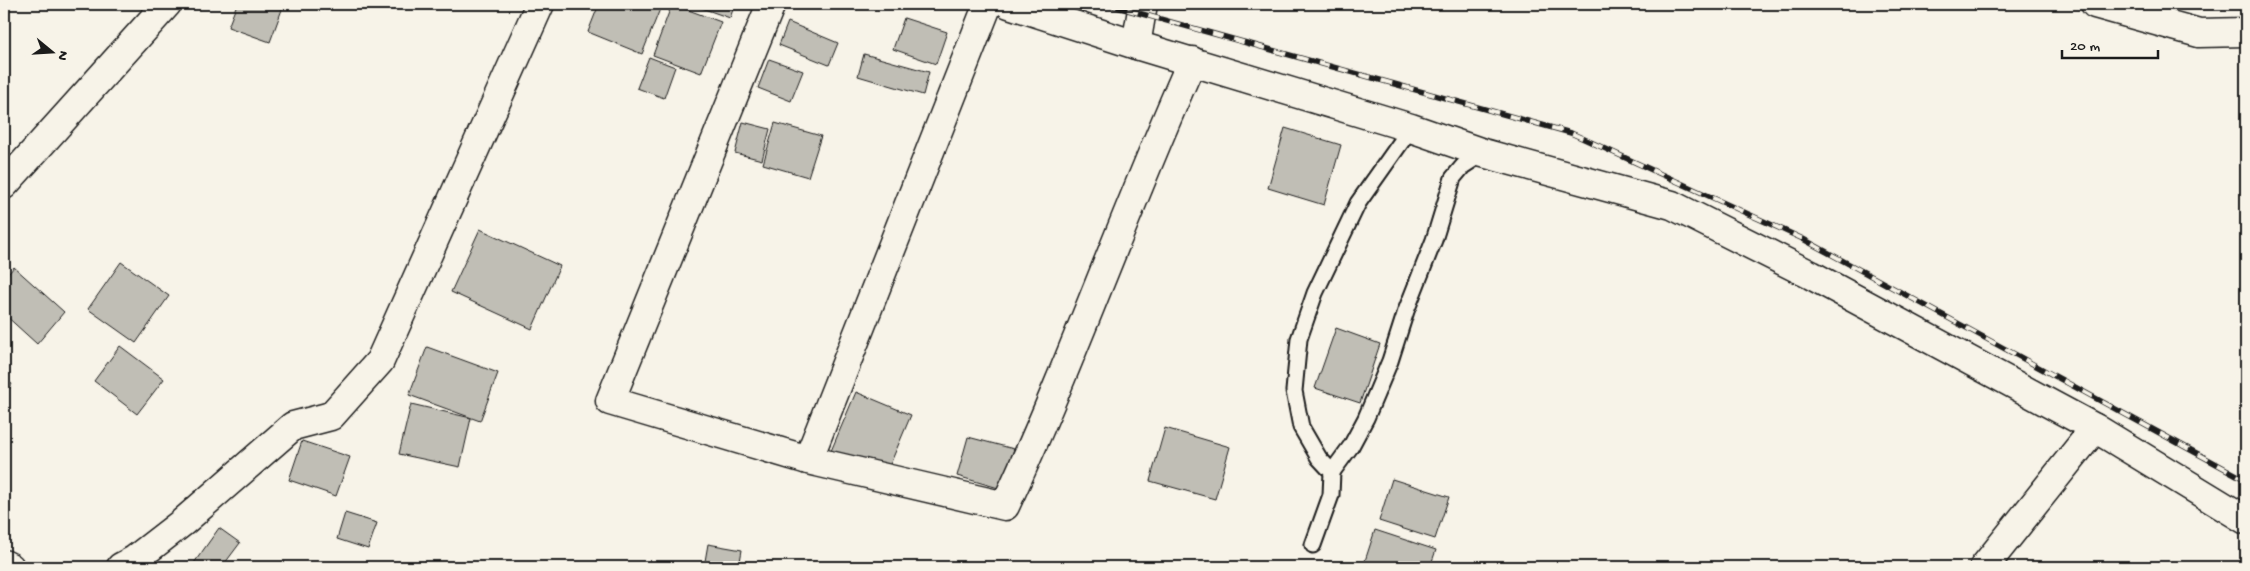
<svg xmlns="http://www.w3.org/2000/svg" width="2250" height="571" font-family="'Gochi Hand',sans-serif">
	<rect width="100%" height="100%" fill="#f7f3e8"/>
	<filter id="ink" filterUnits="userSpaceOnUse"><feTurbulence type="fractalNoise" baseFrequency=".02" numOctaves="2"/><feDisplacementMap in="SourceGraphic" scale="10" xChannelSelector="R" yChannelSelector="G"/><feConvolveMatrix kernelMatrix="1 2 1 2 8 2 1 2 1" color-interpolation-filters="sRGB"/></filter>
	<g filter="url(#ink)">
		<g fill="#c0beb5" stroke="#1c1c1c">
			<polygon points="237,4 284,4 270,42 228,27"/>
			<polygon points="599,4 662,4 642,54 588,32"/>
			<polygon points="672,4 721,22 701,73 653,55"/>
			<polygon points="690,4 735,4 730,18"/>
			<polygon points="904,18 947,32 936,64 893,49"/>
			<polygon points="788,22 838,43 829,65 779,45"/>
			<polygon points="864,54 929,72 923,95 858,76"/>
			<polygon points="649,57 675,67 664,98 637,88"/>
			<polygon points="769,59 803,71 791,101 758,88"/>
			<polygon points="743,122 770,129 762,160 735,153"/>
			<polygon points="775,123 821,136 808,177 763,164"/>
			<polygon points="1285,128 1341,145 1324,205 1268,188"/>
			<polygon points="480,229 560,266 532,329 451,292"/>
			<polygon points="121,262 169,296 136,343 88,309"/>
			<polygon points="14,267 64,312 37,344 4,314 4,279"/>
			<polygon points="1336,328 1380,344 1360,403 1315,388"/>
			<polygon points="120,346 164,379 137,414 94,381"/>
			<polygon points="427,347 498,373 480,421 409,395"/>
			<polygon points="4,379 12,384 4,398"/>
			<polygon points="856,392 911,415 886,474 831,451"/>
			<polygon points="411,404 471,418 460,467 399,454"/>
			<polygon points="1165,428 1230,447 1215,499 1150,481"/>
			<polygon points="968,437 1014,449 1002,489 957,476"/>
			<polygon points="302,441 350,457 336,496 289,480"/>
			<polygon points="1392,479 1449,497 1435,539 1379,521"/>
			<polygon points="345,513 377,523 368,549 337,539"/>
			<polygon points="219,528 240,543 222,567 200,567 194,563"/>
			<polygon points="1375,530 1436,550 1430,567 1363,567"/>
			<polygon points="708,544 742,550 739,567 704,567"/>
		</g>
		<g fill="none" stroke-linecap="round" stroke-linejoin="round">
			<defs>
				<g id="service">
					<polyline points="1332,472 1351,446 1366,418 1390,361 1406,311 1434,240 1453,178 1463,166 1483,153"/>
					<polyline points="1313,545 1331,495 1332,472 1319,458 1301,427 1294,391 1299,339 1315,293 1358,203 1411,128"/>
				</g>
				<g id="minor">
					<polyline points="771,4 610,401 808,460 988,4"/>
					<polyline points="1009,4 1136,45 1411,128 1483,153 1672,205 1811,275 2095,428 2246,520"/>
					<polyline points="2095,4 2199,33 2246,32"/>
					<polyline points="1136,45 1143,4"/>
					<polyline points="4,185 167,4"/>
					<path d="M808,460l197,46c68,-146 121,-298 187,-445"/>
					<polyline points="4,564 10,567"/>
					<polyline points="121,567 134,560 183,522 293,426 331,416 380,361 540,4"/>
					<polyline points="1984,567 2095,428"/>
				</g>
			</defs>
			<use href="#service" stroke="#1c1c1c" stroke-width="19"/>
			<use href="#minor" stroke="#1c1c1c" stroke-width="31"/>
			<use href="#service" stroke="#f7f3e8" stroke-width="15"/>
			<use href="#minor" stroke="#f7f3e8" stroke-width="28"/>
			<defs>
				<polyline id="rail" points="1106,4 1571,133 1803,239 2246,480"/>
			</defs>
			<use href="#rail" stroke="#1c1c1c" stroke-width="5.5"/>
			<use href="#rail" stroke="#f7f3e8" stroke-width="4" stroke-dasharray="11" stroke-linecap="butt"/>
		</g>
	</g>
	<rect width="2250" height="571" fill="none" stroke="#f7f3e8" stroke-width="20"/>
	<rect x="10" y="10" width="2230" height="551" fill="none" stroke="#1c1c1c" stroke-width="2" filter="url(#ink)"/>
	<g transform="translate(52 52) rotate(108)" stroke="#f7f3e8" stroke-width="4" paint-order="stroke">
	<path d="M0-4L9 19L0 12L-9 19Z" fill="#1c1c1c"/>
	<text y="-8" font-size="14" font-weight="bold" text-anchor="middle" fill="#1c1c1c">N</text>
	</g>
	<path d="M2062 50v8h96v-8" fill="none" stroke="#1c1c1c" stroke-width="2.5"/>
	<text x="2070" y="50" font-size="15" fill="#1c1c1c" stroke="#f7f3e8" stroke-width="4" paint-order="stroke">20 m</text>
</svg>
